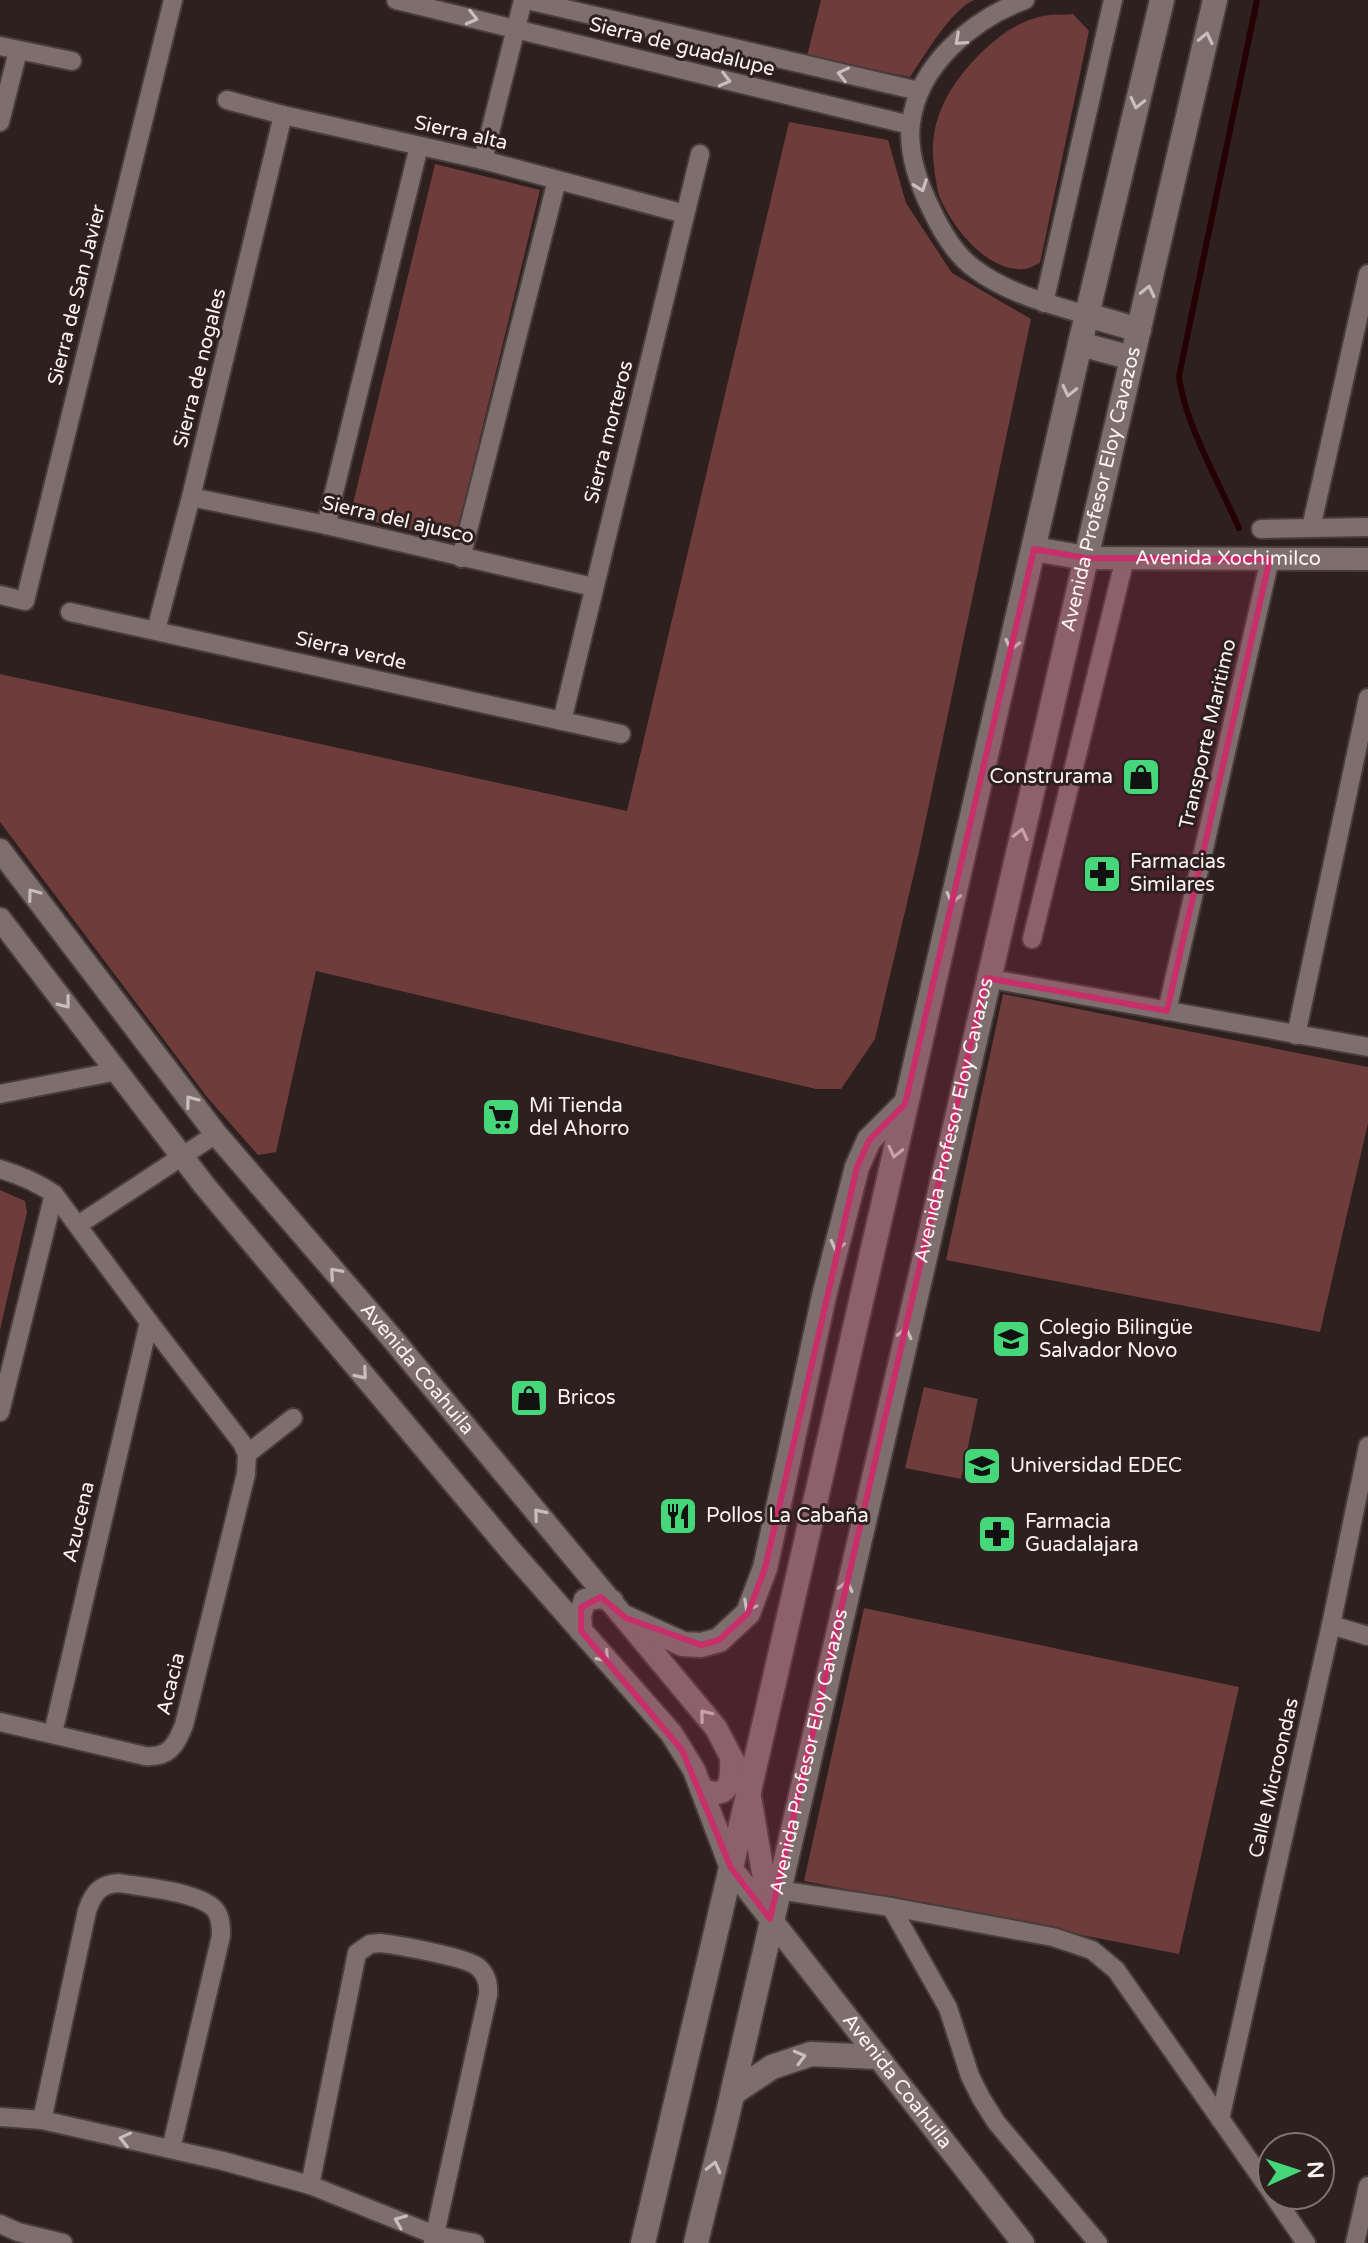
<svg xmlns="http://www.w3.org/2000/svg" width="1368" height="2243" font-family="'Varela Round',sans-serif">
	<rect width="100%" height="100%" fill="#2d201f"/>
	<g fill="#6d3c3b">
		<path d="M821,0h153c-23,10 -49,55 -64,77l-103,-21z"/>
		<path d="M1073,14l16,17 -49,232c-5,2 -11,6 -16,6 -37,3 -71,-41 -84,-71 -4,-11 -8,-43 -7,-55 3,-34 20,-61 43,-85 18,-19 41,-37 67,-42 9,-2 21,-1 30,-2z"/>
		<polygon points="789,122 888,140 906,203 952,273 1031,319 919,852 875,1039 841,1089 816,1089 316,971 276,1152 258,1155 207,1097 0,822 0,674 627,811"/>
		<polygon points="435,164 540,190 455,541 350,516"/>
		<polygon points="1003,994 1368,1067 1368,1123 1320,1332 946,1260"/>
		<polygon points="0,1190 25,1201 27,1212 0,1330"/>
		<polygon points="924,1387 978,1399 961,1479 905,1468"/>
		<polygon points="864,1608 1239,1687 1179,1954 804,1881"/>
	</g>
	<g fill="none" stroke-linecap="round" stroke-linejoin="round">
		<path stroke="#250003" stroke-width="6" d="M1239,528c-19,-43 -55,-106 -60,-152l78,-376"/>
		<defs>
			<g id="minor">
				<polyline points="396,0 910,125"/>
				<polyline points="527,0 919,91"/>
				<path d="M1025,0c-52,19 -107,65 -114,123 -4,30 8,62 21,88 10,21 23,44 43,58 32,24 74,35 112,46"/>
				<polyline points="0,46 72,61"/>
				<polyline points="227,100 283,115 483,160 685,214"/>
				<polyline points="0,122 18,51"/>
				<polyline points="483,160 523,0"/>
				<polyline points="1044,303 1113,0"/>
				<polyline points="191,497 326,525 593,587"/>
				<polyline points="326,525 419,146"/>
				<polyline points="1311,528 1368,274"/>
				<polyline points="1261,529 1368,527"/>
				<polyline points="461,558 557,180"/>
				<polyline points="0,595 25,601 173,0"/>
				<polyline points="70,612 621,734"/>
				<polyline points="156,630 191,497 283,115"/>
				<polyline points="562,721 700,154"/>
				<polyline points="1032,939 1125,558"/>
				<polyline points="986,978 1368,1047"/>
				<polyline points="1167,1011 1270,559"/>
				<polyline points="1296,1035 1368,698"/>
				<polyline points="0,1094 118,1071"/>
				<path d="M0,1169c20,6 37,13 54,25l95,128 93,121 5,11 -1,20 -62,251c-8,21 -16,33 -39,31l-145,-34"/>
				<polyline points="78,1225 216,1134"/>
				<polyline points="0,1412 54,1194"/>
				<polyline points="247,1454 293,1418"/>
				<polyline points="1331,1625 1368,1636"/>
				<polyline points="53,1733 149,1322"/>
				<polyline points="778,1890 891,1907 1053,1937 1092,1950 1116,1970 1272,2193"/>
				<polyline points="891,1907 948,2008 970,2076 981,2098 996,2122 1098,2243"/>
				<polyline points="0,2117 42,2120 223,2161 310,2185 435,2235 475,2243"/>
				<polyline points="1220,2119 1331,1625 1368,1446"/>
				<path d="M42,2120l45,-209c6,-18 13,-27 32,-28 23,4 84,9 97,28 5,7 5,16 5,25l-50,213"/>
				<path d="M310,2185l47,-232 13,-9 10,-1c18,2 86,14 98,24 9,8 11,17 10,28l-55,248"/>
				<polyline points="1273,2195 1306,2243"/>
				<polyline points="0,2224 18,2232 63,2243"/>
				<polyline points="1355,2243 1368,2186"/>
			</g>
			<g id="tertiary">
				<path id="s1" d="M1086,558l282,1"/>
				<path id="s2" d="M0,850l216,284 175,203 325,391 33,63 21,123"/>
				<path id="s3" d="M0,919l204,266 307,366 160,182 23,37 37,98 292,375"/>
				<polyline points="581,1631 580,1615 585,1600 601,1597 612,1601"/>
				<path d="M702,1789c28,12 30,-8 29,-31"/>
			</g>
			<g id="secondary">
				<polyline points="1087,315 1139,330"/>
				<polyline points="1080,344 1132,358"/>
				<polyline points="1034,549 1086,558"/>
				<polyline points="626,1618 683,1644 701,1645 719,1640 748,1613 765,1568 824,1296 857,1167 869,1140 905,1104"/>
				<polyline points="733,2093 772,2067 811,2054 877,2057"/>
				<polyline points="643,2243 749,1791 1080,344 1162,0"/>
				<path id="s4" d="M696,2243c12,-53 27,-105 38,-157 155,-697 320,-1391 481,-2086"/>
			</g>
		</defs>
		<use href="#minor" stroke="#483d3c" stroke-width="22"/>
		<use href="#tertiary" stroke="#483d3c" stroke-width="26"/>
		<use href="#secondary" stroke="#483d3c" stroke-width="28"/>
		<use href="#minor" stroke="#7e6e6d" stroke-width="18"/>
		<use href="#tertiary" stroke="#7e6e6d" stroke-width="22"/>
		<use href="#secondary" stroke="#7e6e6d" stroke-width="24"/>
	</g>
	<defs><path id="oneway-chevron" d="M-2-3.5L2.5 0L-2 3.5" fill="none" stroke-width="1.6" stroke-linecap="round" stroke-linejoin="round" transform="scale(2)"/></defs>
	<g stroke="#cabdbd">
		<use href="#oneway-chevron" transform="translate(472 18) rotate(14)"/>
		<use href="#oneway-chevron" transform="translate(1206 38) rotate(-77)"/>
		<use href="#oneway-chevron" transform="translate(960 40) rotate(138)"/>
		<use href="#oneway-chevron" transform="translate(843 74) rotate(-167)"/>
		<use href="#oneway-chevron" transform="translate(725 80) rotate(14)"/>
		<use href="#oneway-chevron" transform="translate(1137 103) rotate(103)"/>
		<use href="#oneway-chevron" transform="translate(921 186) rotate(70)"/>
		<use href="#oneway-chevron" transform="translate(1148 291) rotate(-77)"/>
		<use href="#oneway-chevron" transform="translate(1069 391) rotate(103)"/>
		<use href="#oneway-chevron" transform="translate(1012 645) rotate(103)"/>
		<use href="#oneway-chevron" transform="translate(1021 834) rotate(-77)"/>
		<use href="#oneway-chevron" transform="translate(33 894) rotate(-127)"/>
		<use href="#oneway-chevron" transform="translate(953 898) rotate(103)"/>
		<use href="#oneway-chevron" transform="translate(65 1003) rotate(52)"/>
		<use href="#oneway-chevron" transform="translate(191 1101) rotate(-127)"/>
		<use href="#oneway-chevron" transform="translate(895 1152) rotate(103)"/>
		<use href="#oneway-chevron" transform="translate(837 1246) rotate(104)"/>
		<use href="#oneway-chevron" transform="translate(335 1273) rotate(-131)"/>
		<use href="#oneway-chevron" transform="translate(905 1333) rotate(-77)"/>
		<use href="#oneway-chevron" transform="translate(362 1374) rotate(50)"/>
		<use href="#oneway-chevron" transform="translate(539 1514) rotate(-130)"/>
		<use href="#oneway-chevron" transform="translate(846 1586) rotate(-77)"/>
		<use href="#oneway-chevron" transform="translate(749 1606) rotate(119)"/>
		<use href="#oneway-chevron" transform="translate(604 1657) rotate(49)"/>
		<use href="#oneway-chevron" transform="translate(705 1715) rotate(-129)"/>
		<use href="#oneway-chevron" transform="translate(800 2057) rotate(-15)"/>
		<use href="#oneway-chevron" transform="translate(125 2139) rotate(-167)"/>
		<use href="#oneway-chevron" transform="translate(714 2167) rotate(-76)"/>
		<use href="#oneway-chevron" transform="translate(400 2221) rotate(-158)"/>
	</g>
	<path fill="#c82e6a" fill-opacity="0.2" stroke="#c82e6a" stroke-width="6" stroke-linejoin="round" d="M1034,549l52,9 184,1 -103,452 -181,-33 -216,941 -39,-51 -49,-118 -101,-119v-24l20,-10 25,21 75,27 18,-5 29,-27 17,-45 92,-401 12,-27 36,-36z"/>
	<defs>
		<symbol id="shop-square" viewBox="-11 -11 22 22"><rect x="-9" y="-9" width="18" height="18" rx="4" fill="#46d77a" stroke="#2d201f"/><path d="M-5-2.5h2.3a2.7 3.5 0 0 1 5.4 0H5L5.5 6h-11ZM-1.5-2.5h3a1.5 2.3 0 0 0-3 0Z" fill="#111"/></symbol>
		<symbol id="pharmacy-square" viewBox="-11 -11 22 22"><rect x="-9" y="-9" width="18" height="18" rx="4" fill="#46d77a" stroke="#2d201f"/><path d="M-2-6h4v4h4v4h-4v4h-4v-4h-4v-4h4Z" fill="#111"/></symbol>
		<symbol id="supermarket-square" viewBox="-11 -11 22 22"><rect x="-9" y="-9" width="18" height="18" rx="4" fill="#46d77a" stroke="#2d201f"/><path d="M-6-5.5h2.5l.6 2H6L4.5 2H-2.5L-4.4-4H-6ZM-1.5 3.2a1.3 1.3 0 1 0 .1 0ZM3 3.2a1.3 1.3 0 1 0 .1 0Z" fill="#111"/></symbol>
		<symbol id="school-square" viewBox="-11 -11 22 22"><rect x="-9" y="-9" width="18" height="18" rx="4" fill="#46d77a" stroke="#2d201f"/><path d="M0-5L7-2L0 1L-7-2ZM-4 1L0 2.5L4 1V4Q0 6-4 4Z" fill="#111"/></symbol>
		<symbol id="university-square" viewBox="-11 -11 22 22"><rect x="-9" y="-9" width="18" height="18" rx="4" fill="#46d77a" stroke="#2d201f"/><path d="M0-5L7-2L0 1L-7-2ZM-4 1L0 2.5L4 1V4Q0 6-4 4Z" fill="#111"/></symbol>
		<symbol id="restaurant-square" viewBox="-11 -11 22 22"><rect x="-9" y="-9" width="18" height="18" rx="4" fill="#46d77a" stroke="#2d201f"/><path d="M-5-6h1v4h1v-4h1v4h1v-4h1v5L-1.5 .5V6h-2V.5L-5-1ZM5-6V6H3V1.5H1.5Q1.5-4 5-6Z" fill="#111"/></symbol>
	</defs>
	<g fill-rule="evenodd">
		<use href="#shop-square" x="1119" y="755" width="44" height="44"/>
		<use href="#pharmacy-square" x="1080" y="852" width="44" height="44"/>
		<use href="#supermarket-square" x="479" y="1095" width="44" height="44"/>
		<use href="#school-square" x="989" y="1317" width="44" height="44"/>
		<use href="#shop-square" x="507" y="1376" width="44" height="44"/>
		<use href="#university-square" x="960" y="1444" width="44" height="44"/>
		<use href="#restaurant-square" x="656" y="1494" width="44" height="44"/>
		<use href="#pharmacy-square" x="975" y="1512" width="44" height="44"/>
	</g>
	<g text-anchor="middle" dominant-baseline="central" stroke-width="6" stroke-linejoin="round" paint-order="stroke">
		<g font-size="20" fill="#fcf2f2" stroke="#2d201f">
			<text transform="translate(682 47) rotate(14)">Sierra de guadalupe</text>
			<text transform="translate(461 133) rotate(13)">Sierra alta</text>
			<text transform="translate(77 295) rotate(-76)">Sierra de San Javier</text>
			<text transform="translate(200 368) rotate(-76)">Sierra de nogales</text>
			<text transform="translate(609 432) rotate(-76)">Sierra morteros</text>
			<text stroke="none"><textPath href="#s4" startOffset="1800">Avenida Profesor Eloy Cavazos</textPath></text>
			<text transform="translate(398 520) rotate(13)">Sierra del ajusco</text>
			<text stroke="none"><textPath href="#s1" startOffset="142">Avenida Xochimilco</textPath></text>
			<text transform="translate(351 651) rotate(13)">Sierra verde</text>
			<text transform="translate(1208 734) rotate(-77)">Transporte Maritimo</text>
			<text stroke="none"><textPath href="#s4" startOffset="1152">Avenida Profesor Eloy Cavazos</textPath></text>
			<text stroke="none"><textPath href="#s2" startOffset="666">Avenida Coahuila</textPath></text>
			<text transform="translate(79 1522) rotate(-77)">Azucena</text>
			<text transform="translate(171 1684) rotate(-76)">Acacia</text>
			<text stroke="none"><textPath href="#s4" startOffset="504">Avenida Profesor Eloy Cavazos</textPath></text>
			<text transform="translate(1274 1778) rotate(-77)">Calle Microondas</text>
			<text stroke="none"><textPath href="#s3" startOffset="1474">Avenida Coahuila</textPath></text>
		</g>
		<g font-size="20" fill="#fcf2f2" stroke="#2d201f" text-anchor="start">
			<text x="1113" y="777" text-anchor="end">Construrama</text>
			<text x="1130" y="862">Farmacias<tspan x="1130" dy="23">Similares</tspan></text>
			<text x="529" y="1106">Mi Tienda<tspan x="529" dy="23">del Ahorro</tspan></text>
			<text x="1039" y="1328">Colegio Bilingüe<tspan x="1039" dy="23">Salvador Novo</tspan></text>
			<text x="557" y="1398">Bricos</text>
			<text x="1010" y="1466">Universidad EDEC</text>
			<text x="706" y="1516">Pollos La Cabaña</text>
			<text x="1025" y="1522">Farmacia<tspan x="1025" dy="23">Guadalajara</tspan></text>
		</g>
	</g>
	<g transform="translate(1296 2171) rotate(87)"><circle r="38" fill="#2d201f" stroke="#807473" stroke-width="2"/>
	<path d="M0-6L14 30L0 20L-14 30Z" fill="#46d77a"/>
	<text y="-12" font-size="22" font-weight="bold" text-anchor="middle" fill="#fcf2f2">N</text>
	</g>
</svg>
